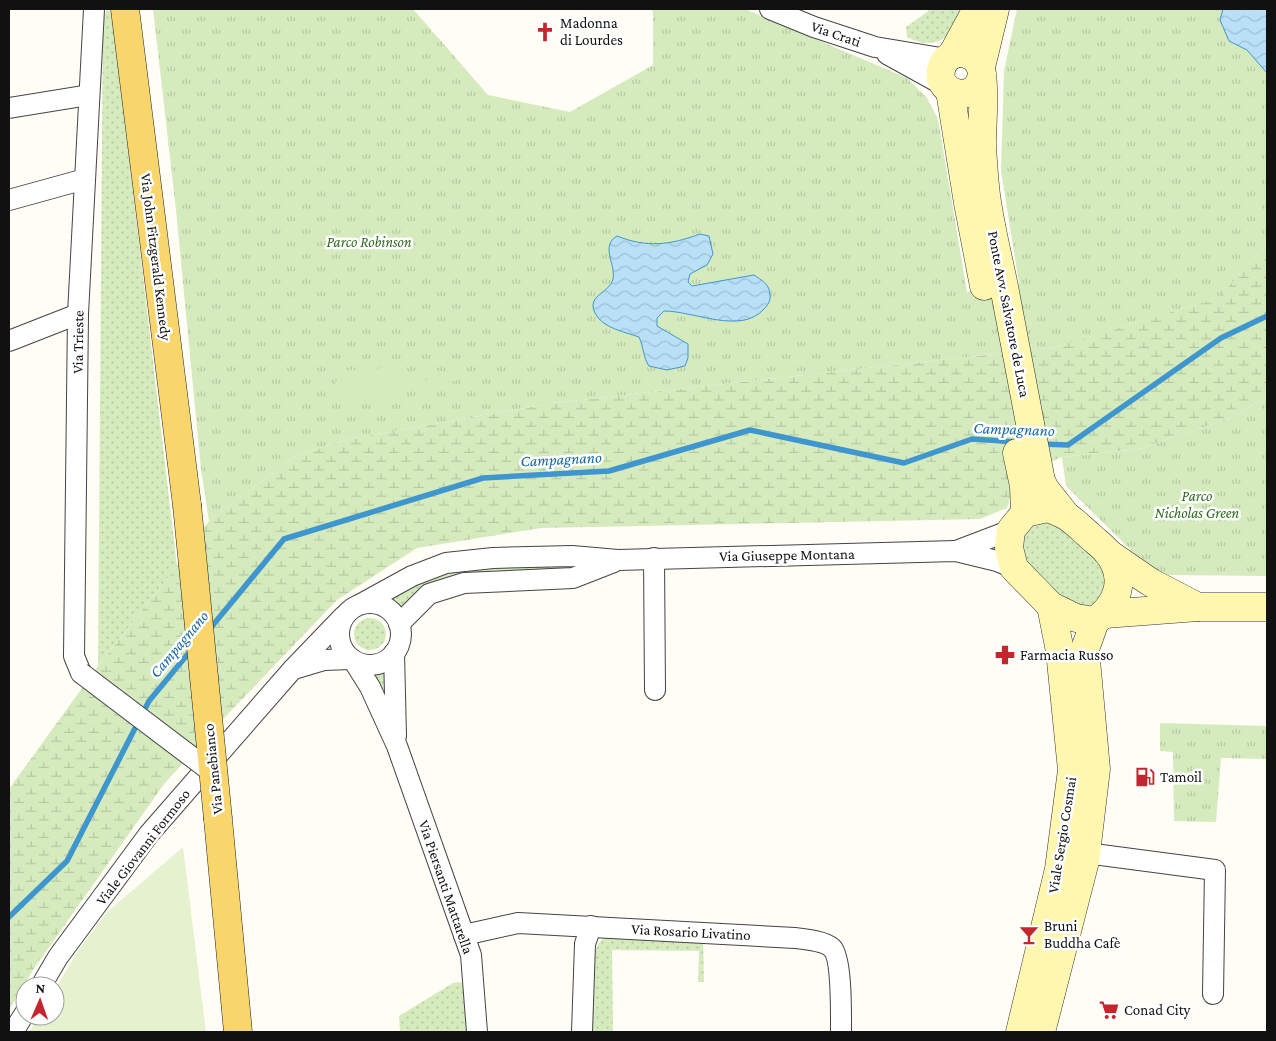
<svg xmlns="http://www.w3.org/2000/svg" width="1276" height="1041" font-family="'Crimson Pro',serif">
	<defs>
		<pattern id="grass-dots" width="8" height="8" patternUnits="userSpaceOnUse" patternTransform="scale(1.25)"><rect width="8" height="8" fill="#d5ebbd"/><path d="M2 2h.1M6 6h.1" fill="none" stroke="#b6c8a1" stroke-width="1.8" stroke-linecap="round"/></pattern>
		<pattern id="wetland-marsh" width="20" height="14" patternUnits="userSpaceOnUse" patternTransform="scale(1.25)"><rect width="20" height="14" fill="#d5ebbd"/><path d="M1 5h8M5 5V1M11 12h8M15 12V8" fill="none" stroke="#b6c8a1"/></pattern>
		<pattern id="park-tufts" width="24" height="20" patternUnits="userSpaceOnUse" patternTransform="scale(1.25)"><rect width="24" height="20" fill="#d5ebbd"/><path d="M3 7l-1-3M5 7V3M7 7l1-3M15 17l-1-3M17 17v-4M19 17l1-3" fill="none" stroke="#b6c8a1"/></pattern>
		<pattern id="water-waves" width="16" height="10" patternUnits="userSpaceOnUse" patternTransform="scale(1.25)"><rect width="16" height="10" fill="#b9e0f7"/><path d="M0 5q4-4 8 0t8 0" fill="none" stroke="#9ebfd3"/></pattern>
	</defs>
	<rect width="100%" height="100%" fill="#fffdf5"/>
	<g fill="url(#grass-dots)">
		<path d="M929,9h39c-15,26 -31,44 -61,28l-1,-10 21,-15z"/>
		<polygon points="107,10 112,12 177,566 98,666 103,17"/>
		<polygon points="1047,512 1105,555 1108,604 1077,615 1017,566 1015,532"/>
		<polygon points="572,562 588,568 464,579 401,617 392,606 378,601 447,570"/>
		<circle cx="370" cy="634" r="16"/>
		<polygon points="388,663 391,724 360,667 375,669"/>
		<path d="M607,934l96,7 1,41h-6l1,-31 -87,-1 1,82h-20c-2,-23 -7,-64 4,-85 2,-5 7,-9 10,-13z"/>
		<polygon points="460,982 464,985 468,1032 400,1032 399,1016 453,983"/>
	</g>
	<polygon fill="url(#wetland-marsh)" points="1267,244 1267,395 1236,416 1139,449 1062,457 1010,479 1011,494 1007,508 980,519 541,528 417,548 337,600 227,715 164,784 33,970 9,1010 9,789 98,666 177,566 209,521 297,455 349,439 553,403 1056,347 1217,298"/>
	<g fill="url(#park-tufts)">
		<polygon points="153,9 413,9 488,95 570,112 653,65 653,14 652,9 745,9 907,78 927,98 938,119 967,292 1019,283 1001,171 1004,71 1017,9 1267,9 1267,244 1218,298 1056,347 553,403 349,439 297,455 209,521 201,469 176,210"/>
		<polygon points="1267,395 1267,576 1169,575 1149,568 1066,486 1062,457 1139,449 1236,416"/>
		<polygon points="1160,723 1267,726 1267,759 1221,758 1216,822 1174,821 1173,752 1160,751"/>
	</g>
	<path fill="#d5ebbd" d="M390,364l5,2 10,10 12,-1 8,5h3l12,-9 16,2 10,5 -114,27c-19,0 -23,-24 -8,-33 9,-5 16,1 23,0 8,-1 15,-6 23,-8z"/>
	<polygon fill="#e6f2cf" points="183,847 206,1032 29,1032 39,1016 55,1016 55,989 78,951 106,913"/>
	<g fill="url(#water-waves)" stroke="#3f96cf">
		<polygon points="1223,9 1267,9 1267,73 1247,50 1229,41 1220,20"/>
		<path d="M700,234l9,2 4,18 -6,11 -17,9 -2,8 4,4 62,-11c7,5 16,9 16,20 1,5 -2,10 -6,14 -23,26 -70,2 -100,2l-7,7v8l31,18v14l-3,8 -18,4 -18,-4c-6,-9 -5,-18 -10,-29 -14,-5 -37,-9 -44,-24 -9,-18 15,-20 18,-34 3,-15 -13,-33 4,-43 30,12 53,9 83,-2z"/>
	</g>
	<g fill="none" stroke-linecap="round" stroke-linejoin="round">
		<g stroke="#3f96cf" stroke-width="5.5">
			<polyline points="1042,444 1068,445 1221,338 1267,316"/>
			<polyline points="208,631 284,539 483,478 609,471 750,430 904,463 972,439 1018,442"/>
			<polyline points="9,917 67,861 149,701 192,649"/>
		</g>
		<defs>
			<g id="street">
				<polyline points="770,9 814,27 875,47 947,59"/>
				<polyline points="887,54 945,86"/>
				<polyline points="9,108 89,95"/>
				<polyline points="9,200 85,179"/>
				<polyline points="9,341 78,314"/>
				<polyline points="956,551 1011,530"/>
				<polyline points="654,558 655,690"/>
				<circle cx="370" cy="634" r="31"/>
				<polyline points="361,604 412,576 446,563 493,558 572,556 618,560 956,551 997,561 1014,568"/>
				<polyline points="399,624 429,594 464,583 573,578 614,562"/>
				<polyline points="394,653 396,736"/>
				<polyline points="353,660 370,687 397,746 471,955 477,1032"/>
				<polyline points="294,669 324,660 350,659"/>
				<polyline points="81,673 74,656 78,314 94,9"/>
				<polyline points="1086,853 1215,870 1213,994"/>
				<path d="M464,935l54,-12 277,15c9,1 30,3 37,10 10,10 9,68 9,84"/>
				<polyline points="41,986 58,957 149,834 292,670 344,616"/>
				<polyline points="13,1032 25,1013"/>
				<polyline points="582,1032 585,944 591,926"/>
			</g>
			<g id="secondary">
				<polyline points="952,55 977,9"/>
				<polyline points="981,67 995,9"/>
				<path d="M982,74c-4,31 -46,22 -41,-4 5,-25 39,-21 41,4 3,24 0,48 0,72 1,16 2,33 4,49 4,32 13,65 19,97 12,63 24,126 36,189l4,8 19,24"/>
				<polyline points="950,91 968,203 984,286"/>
				<polyline points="1017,453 1024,486 1025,513"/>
				<path d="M1047,508c21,6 26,13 42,27 6,6 15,12 20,19 18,25 9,50 -14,67l-19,-3 -25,-12 -37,-38 -5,-20 2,-18 14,-17z"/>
				<polyline points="1108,553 1150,582 1198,607"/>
				<polyline points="1105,614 1198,607 1267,607"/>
				<polyline points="1020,1032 1059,869 1072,770 1060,651 1051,606"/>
				<polyline points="1041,1032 1085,861 1096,769 1085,649 1095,621"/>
			</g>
			<g id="primary">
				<polyline points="125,9 187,505"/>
				<polyline points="218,819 238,1032"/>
			</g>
		</defs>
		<use href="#street" stroke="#444" stroke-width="22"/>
		<use href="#secondary" stroke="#333" stroke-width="29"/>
		<use href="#primary" stroke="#222" stroke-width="29"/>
		<use href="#street" stroke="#fff" stroke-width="20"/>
		<use href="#secondary" stroke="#fff6b0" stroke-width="28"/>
		<use href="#primary" stroke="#f9d66b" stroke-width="28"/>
		<defs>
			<polyline id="street-bridge" points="81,673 213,773"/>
			<polyline id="primary-bridge" points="187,505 218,819"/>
		</defs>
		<use href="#street-bridge" stroke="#444" stroke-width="22" stroke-linecap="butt"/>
		<use href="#primary-bridge" stroke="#222" stroke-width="29" stroke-linecap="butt"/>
		<use href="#street-bridge" stroke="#fff" stroke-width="20"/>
		<use href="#primary-bridge" stroke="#f9d66b" stroke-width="28"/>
	</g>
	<defs>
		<symbol id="church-bare" viewBox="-9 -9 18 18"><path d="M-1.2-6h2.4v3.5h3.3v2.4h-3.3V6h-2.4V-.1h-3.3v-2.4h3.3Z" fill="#c4262e" stroke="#fff" stroke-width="2.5" paint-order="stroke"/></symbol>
		<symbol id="pharmacy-bare" viewBox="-9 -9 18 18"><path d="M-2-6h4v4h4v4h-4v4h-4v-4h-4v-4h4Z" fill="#c4262e" stroke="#fff" stroke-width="2.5" paint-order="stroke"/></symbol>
		<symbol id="fuel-bare" viewBox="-9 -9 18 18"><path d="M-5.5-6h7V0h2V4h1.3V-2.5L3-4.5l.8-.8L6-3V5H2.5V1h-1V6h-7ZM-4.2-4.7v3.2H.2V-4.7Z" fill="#c4262e" stroke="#fff" stroke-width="2.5" paint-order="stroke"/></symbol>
		<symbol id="bar-bare" viewBox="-9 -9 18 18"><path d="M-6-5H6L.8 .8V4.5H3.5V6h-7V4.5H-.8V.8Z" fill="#c4262e" stroke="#fff" stroke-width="2.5" paint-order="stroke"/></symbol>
		<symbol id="supermarket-bare" viewBox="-9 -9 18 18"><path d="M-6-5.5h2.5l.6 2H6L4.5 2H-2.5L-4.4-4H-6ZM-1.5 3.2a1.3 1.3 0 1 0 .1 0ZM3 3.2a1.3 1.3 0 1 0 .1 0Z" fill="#c4262e" stroke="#fff" stroke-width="2.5" paint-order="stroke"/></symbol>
	</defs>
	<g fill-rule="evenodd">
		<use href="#church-bare" x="531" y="18" width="28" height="28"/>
		<use href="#pharmacy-bare" x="991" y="641" width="28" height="28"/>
		<use href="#fuel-bare" x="1131" y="763" width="28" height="28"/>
		<use href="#bar-bare" x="1015" y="921" width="28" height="28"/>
		<use href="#supermarket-bare" x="1095" y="996" width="28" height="28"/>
	</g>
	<g text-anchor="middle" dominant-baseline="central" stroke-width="5" stroke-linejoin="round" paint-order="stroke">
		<g font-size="15" fill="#111" stroke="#fff" text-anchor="start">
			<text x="560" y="23">Madonna<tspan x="560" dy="17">di Lourdes</tspan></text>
			<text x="1020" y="655">Farmacia Russo</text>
			<text x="1160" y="777">Tamoil</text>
			<text x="1044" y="926">Bruni<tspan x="1044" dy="17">Buddha Cafè</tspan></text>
			<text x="1124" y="1010">Conad City</text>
		</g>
		<g font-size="15" fill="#111" stroke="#fff">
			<text transform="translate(836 34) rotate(19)">Via Crati</text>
			<text transform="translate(156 257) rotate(83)">Via John Fitzgerald Kennedy</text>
			<text transform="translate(1009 314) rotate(79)">Ponte Avv. Salvatore de Luca</text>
			<text transform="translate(78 342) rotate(-89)">Via Trieste</text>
			<text transform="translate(787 555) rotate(-1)">Via Giuseppe Montana</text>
			<text transform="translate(213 769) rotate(-96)">Via Panebianco</text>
			<text transform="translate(1062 835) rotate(-81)">Viale Sergio Cosmai</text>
			<text transform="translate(143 847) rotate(-52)">Viale Giovanni Formoso</text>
			<text transform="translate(446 887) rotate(71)">Via Piersanti Mattarella</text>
			<text transform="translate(691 932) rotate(3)">Via Rosario Livatino</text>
		</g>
		<g font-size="15" font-style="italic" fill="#2f6b1f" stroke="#fff">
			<text x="369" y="242">Parco Robinson</text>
			<text x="1197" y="496">Parco<tspan x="1197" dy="17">Nicholas Green</tspan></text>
		</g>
		<g font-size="16" font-style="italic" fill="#1768a6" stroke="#fff">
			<text transform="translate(1014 429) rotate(2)">Campagnano</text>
			<text transform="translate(561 459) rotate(-3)">Campagnano</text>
			<text transform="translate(179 644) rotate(-50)">Campagnano</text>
		</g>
	</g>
	<rect width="1276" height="1041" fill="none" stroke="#111111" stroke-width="20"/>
	<g transform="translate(40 1001) rotate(2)"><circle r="24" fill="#ffffff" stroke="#a0a0a0"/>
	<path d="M0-4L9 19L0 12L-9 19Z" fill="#c4262e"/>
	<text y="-8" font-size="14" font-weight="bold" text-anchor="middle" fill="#111111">N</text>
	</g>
</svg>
